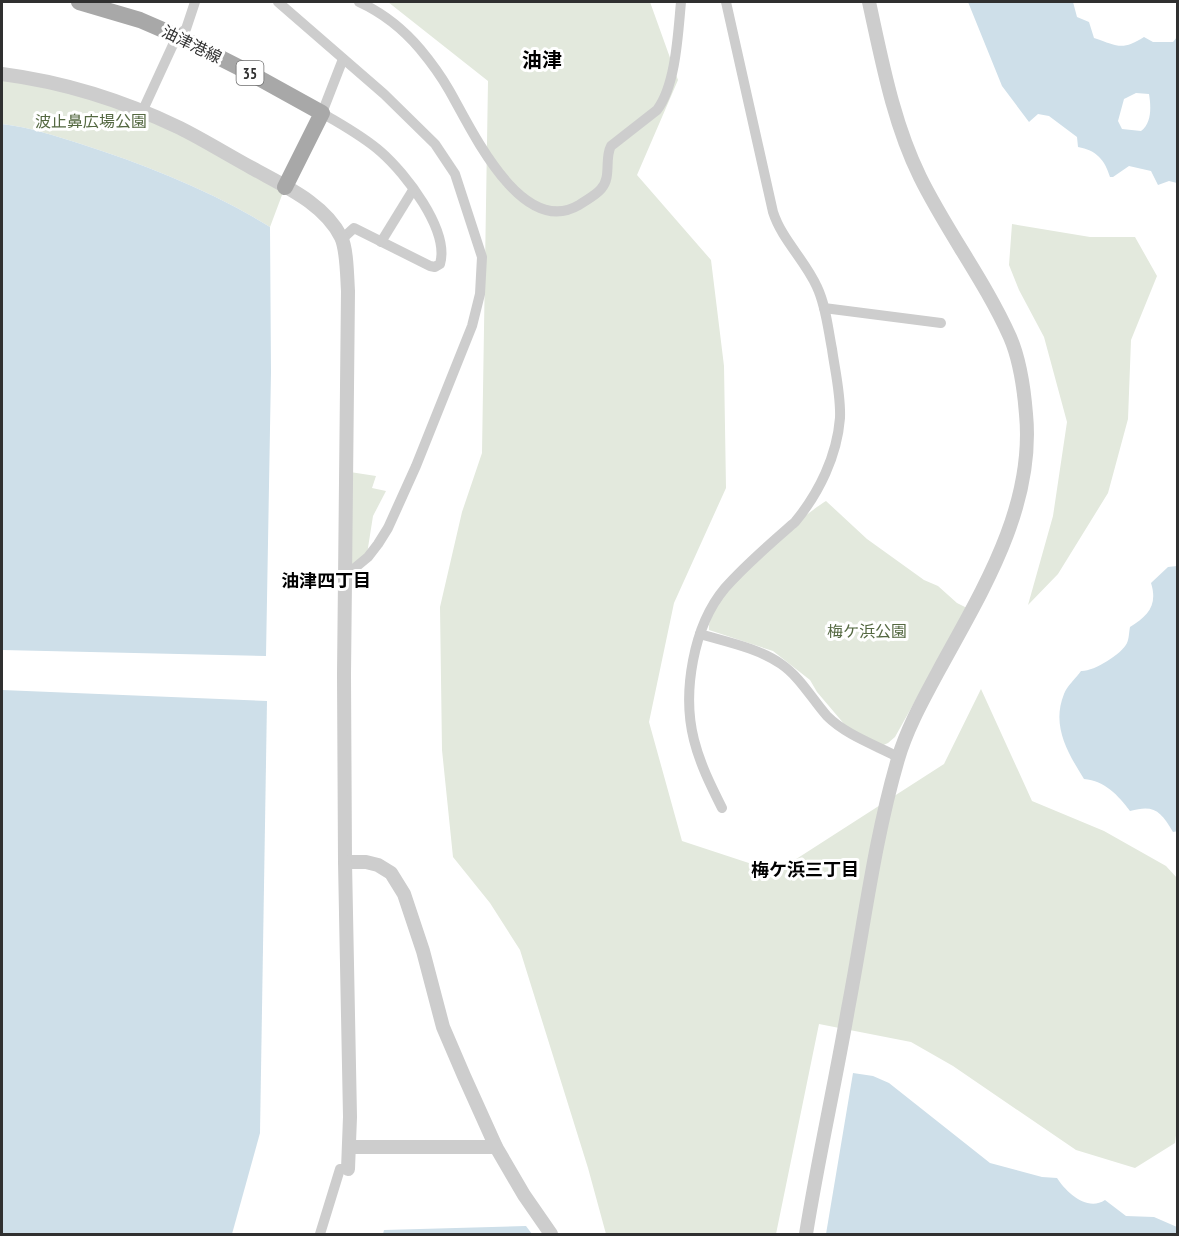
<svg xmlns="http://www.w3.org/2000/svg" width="1179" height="1236" font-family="'PT Sans Narrow','Noto Sans JP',sans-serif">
	<rect width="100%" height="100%" fill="#fff"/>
	<g fill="#e3e9dd">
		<polygon points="388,2 650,2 678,80 637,175 711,260 724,366 726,488 674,603 649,722 682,841 776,872 944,764 981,689 1032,801 1104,831 1166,866 1177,878 1178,1120 1175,1143 1135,1168 1076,1150 953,1066 911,1042 819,1024 776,1234 606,1234 588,1168 520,950 490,903 453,857 442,750 440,607 462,512 482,453 488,81"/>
		<path d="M2,74l101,23 182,90 -15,40c-58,-36 -124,-62 -189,-83 -25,-8 -52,-17 -79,-20z"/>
		<polygon points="1012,224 1090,237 1135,237 1157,276 1131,340 1128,419 1108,493 1058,574 1028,605 1053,516 1067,422 1044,337 1019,290 1009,265"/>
		<polygon points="350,472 376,476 372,488 386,491 373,516 367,554 347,570"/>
		<path d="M826,501l41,38 57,41 14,6 19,17 10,5 -72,129 -7,6 -9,4 -34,-22 -28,-33 -7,-12 -37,-29 -64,-21c-3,-36 87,-110 117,-129z"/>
	</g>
	<g fill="#cedfe9" fill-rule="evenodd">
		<path d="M968,2h105l4,15 12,5 5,16c24,8 28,13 50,-1l9,5h20l4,-5v146l-8,-2 -11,4 -7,-14 -22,-5 -16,11h-3c-5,-17 -14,-27 -32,-30l-1,-10 -28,-21 -11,-2 -9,8 -27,-36zM1136,93l13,1c2,12 3,29 -8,37l-19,-2 -4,-8 6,-22z"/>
		<path d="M2,124c27,3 54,12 79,20 65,21 131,47 189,83l1,145 -5,284 -264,-6z"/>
		<path d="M1177,566l1,265 -5,1c-12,-21 -19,-28 -43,-21 -12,-16 -25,-30 -46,-32 -16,-26 -33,-53 -20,-85 3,-8 12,-16 17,-23 12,1 41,-17 46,-28 2,-4 2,-11 3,-16 18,-11 28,-22 21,-44l17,-16z"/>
		<polygon points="2,690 267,701 260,1133 232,1234 2,1234"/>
		<path d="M853,1073l20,3 16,7 101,80 52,14 15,1c9,14 30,34 48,22l21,16 28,1 23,10v7h-351z"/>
		<polygon points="526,1226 532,1234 383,1234 384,1230"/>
	</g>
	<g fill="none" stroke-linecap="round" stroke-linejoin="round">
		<g stroke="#cdcdcd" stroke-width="10">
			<polyline points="278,2 384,94 435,144 455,174 482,257 480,294 472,326 416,466 388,528 378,544 368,557 345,576"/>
			<path d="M359,2c24,11 44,27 61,47 10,12 21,27 29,41 22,38 72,149 130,115 7,-5 16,-9 22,-16 11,-12 3,-30 10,-43l46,-36c19,-25 21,-77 24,-108"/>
			<polyline points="142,112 177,36 186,29 195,2"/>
			<path d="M342,239l12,-11 76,38 5,1 5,-3c10,-34 -35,-91 -59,-112 -18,-16 -39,-27 -59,-39l21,-54"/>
			<polyline points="381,242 413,190"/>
			<polyline points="824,308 941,323"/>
			<path d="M700,634c27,8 58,14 81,30 19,13 31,35 46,52 19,19 48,29 71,41"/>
			<path d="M722,808c-11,-22 -22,-44 -28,-68 -12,-47 -1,-114 31,-152 21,-24 46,-45 70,-66 24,-29 42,-66 45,-104 1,-23 -5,-47 -8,-69 -4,-20 -6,-43 -15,-62 -12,-27 -35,-47 -44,-75l-47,-210"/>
			<polyline points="320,1234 340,1169 348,1169"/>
		</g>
		<g stroke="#cdcdcd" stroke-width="14">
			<path d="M2,74c62,8 122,27 178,54 24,12 48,27 72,40 32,18 72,35 89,69 6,12 6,39 7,54l-4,384 1,187h21l12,3 13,8 13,21 19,57 20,76 21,49 32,71 28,48 27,39"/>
			<polyline points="345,862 350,1117 348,1169"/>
			<polyline points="350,1147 496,1147"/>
			<path d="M806,1234c12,-75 29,-150 42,-225 16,-83 26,-168 50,-250 9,-31 26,-61 41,-89 43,-79 96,-163 87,-256 -2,-25 -6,-54 -16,-77 -25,-56 -63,-105 -90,-160 -27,-55 -38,-116 -51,-175"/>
		</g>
		<polyline stroke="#a8a8a8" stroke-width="16" points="79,2 140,20 177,36 248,72 322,113 285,187"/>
	</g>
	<g text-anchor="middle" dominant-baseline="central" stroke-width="6" stroke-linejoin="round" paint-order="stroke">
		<rect fill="#fff" stroke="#6e6e6e" stroke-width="1.5" x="236.5" y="61" width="27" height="24" rx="4.5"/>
		<g font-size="15" font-weight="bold" fill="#303030">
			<text x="250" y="73">35</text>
		</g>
		<g font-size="16" fill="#303030" stroke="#fff">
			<text transform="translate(192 44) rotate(26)">油津港線</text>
		</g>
		<g font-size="16" fill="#546841" stroke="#fff">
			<text x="91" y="121">波止鼻広場公園</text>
			<text x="867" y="631">梅ケ浜公園</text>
		</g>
		<g font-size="18" font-weight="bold" fill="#000" stroke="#fff">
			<text x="326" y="580">油津四丁目</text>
			<text x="805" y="869">梅ケ浜三丁目</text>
		</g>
		<g font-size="20" font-weight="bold" fill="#000" stroke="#fff">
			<text x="542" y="60">油津</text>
		</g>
	</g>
	<rect width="1179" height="1236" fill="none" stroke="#303030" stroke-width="6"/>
</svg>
